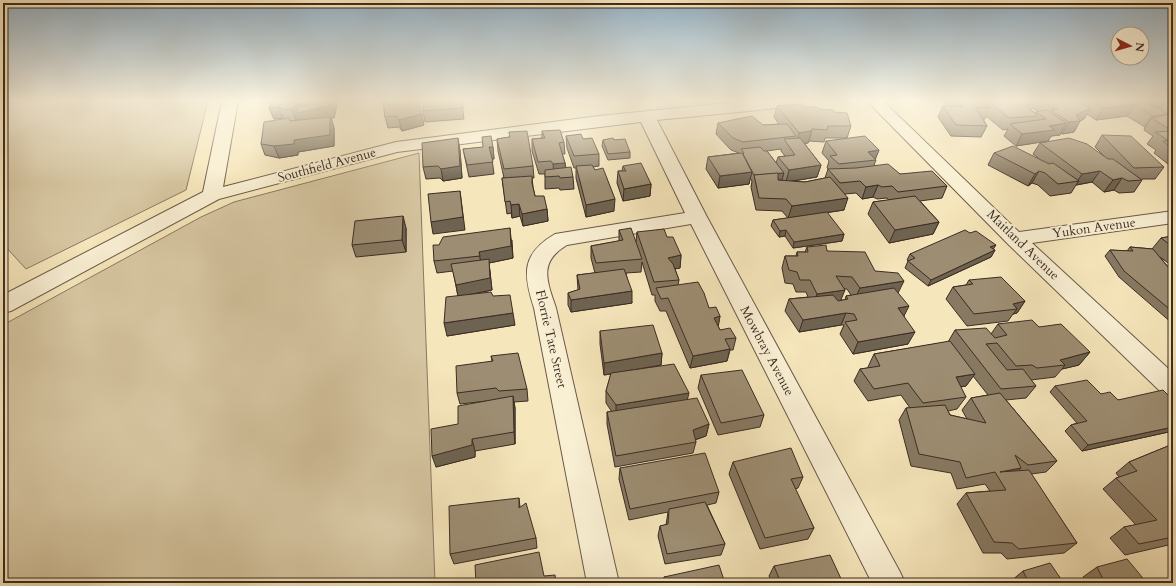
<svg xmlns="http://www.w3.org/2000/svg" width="1176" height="586" font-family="Cardo,serif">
	<rect width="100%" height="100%" fill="#f6e6bb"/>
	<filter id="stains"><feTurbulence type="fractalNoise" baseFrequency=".005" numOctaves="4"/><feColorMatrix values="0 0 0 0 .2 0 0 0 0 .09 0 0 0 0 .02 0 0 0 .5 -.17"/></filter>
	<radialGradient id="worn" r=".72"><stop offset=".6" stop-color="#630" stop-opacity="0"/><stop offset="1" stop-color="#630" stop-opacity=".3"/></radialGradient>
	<g fill="#d6c6a1" stroke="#897962">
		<polygon points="3,101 208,101 186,190 26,269 3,244"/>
		<polygon points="419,153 435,583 3,583 3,325 201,217 234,202"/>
	</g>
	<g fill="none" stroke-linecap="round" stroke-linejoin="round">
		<defs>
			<g id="street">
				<path d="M222,101h16l-15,86 173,-45 203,-26 149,-15h57l-2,3 -5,2 -141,14 50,97 193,355 5,11h-33l-181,-359 -124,21c-29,17 -20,36 -11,63l63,275h-32l-53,-275c-11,-34 -13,-54 21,-74l130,-21 -44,-91 -244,30 -178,47 -208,112 -8,2v-18l200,-103z"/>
				<polygon points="867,101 883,101 1019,232 1173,211 1173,223 1032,243 1173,373 1173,398 1164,395 1008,244"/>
			</g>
		</defs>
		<use href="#street" stroke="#6a5a49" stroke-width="2"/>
		<use href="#street" fill="#f9efd3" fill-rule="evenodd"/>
	</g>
	<g fill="#877962" stroke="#3c2c23" fill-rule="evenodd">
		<path d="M272,101h64l1,3 -3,14h-3l3,10v18l-36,6v3l-19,3 -14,-3 -4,-11 23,-25 -1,-1 -9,1 -5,-11zM298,118l1,2 -9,1 6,-1z"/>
		<polygon points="383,101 424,125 402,131 399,127 388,128 385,117"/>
		<polygon points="462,101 464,119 425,122 423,111"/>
		<path d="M946,101h227v15l-3,1 3,2v49l-19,-15 2,-3 -9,-6 6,-8 -9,-6 1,-3 -18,-11 -31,4 -9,-6 -3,5 -4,2 -6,11 -12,2 -1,-1 -1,2 -9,1 -3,5 56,15 -9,-9 7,-12 62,32 -9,12h-13v1l-8,12 -15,1 -5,-3 -10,2 -12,-10 -16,3 -5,8 -21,3 -12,-11 -6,-2 -4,3 -40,-21 6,-12 48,8 -9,-7 7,-11 7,-2 -31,5 -12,-10 4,-7 -5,1 -17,-14 -1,3h-2l4,7 -6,11 -30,-1 -13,-19 5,-11h2zM1032,108l6,3 -2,1 -1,1 -4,-3z"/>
		<path d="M777,106l27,1 30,5 17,14 -4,12h-22l-1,4 -15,-1 -1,2h-4l17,22 -4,12 -24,4 12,1 20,-4 3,-9 -1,-1 2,-7 -7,-8 4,-12 53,9 -4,9 1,1 -2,5 26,9 47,12 -5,12 -22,3 19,21 -6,12 -44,9 -21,-29 5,-12 16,-2 -2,-2 -10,1 -4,-2 -11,2 -6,-6 -11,1 -1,16 -32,5 32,19 -2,7 -49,7 -8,-12 -6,1 -8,-11 2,-6 15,-2 -6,-7 -26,-1 -5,-23 1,-6 -2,-3 -1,6 -31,4 -12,-19 2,-12 31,-4 -8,-3 -15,-16 2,-11 45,2 16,-1 -5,-7zM781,149v2l4,5 -7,1 -2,6 -9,-12z"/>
		<polygon points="542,131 564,142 565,154 562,154 565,163 566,168 573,177 574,189 560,190 559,188 545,189 545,174 539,174 532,151 532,139 542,138"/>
		<polygon points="509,132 533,166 534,178 532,178 533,187 535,196 547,209 548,221 523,226 520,216 512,218 511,213 507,214 502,178 504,178 498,151 497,139 510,137"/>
		<polygon points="566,136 583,139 599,154 599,166 593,167 614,211 586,217 576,178 576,168 574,168 567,148"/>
		<polygon points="603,140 614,140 630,152 630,158 608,160 602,146"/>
		<polygon points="493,147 494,159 492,159 494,174 469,177 463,149"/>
		<polygon points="460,150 462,178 443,181 440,178 426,179 423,167"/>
		<polygon points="623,166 651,184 650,196 623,201 617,183 618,171 622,171"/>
		<polygon points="406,228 406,252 356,257 352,245"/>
		<polygon points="619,230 636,242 637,232 667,237 681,255 680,268 675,269 679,280 678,285 720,316 718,326 720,330 736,338 733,350 730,350 727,361 690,368 666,311 660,311 655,301 655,295 652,295 642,262 641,272 626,273 632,303 571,312 568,305 568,293 578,290 577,275 595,273 591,258 591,246 619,241"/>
		<polygon points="1173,236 1173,265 1171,265 1160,257 1173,273 1173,324 1119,277 1105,256 1110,250 1127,251 1130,247 1152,249 1161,238"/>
		<polygon points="512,240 513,258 489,263 492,290 469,295 515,325 447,336 458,296 453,271 437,273 434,261 439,245"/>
		<path d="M807,247l20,4 48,20 23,22 6,23 4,28 -55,10 -13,-20 4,-9h-3l-42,7 -14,-21 4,-12 19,-2 -2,-5h-10l-3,-8 -8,-1 -3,-15 3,-12h11l1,-4h8zM844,289h3l4,6 -5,1 -1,4h-5z"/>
		<polygon points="993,249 995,250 991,257 928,286 905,268 908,261 907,260 910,254"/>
		<polygon points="969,280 1025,301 1017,313 1013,314 1008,321 967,326 946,299 953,287 966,285"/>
		<path d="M998,324l41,3 51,25 -11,13 -17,4 -7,8 -24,3 5,6 -10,12 -20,2 51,61 -11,11 -15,2 46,69 -13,10 -57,6 -6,-6h-18l-26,-49 9,-11 24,-2 -5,-7 -28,5 -6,-16 -40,-7 -12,-46 7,-12h4l-9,-13 -33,6 -14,-20 6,-12 8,-1v-1l6,-13 74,-12 7,-12 36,4zM973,376l15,19 -17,3 -9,12 5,9 -17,-4 -2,-4 9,-2 9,-12 -6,-10 6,-1z"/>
		<polygon points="600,331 662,353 661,365 629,371 687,400 709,424 706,436 695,440 696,442 693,453 615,467 607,424 607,412 612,412 606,403 606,391 611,374 604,375 600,344"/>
		<polygon points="491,356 527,389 528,401 514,402 515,408 515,444 475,451 475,457 436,467 458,424 487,401 460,404 457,393 492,361"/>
		<polygon points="701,375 764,415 760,427 718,435 698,388"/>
		<polygon points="1055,386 1101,394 1118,400 1173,400 1173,431 1082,451 1065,431 1071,425 1077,423 1050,392"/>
		<polygon points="1173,444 1173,544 1125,555 1110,538 1124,527 1136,525 1103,489 1116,478 1119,477 1116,473 1129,462"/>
		<polygon points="733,462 803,477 798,488 795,489 814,528 808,539 760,549 729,474"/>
		<polygon points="620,468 719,492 716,503 707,505 725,544 721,555 665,564 658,536 660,526 666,525 668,512 629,520 619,479"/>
		<polygon points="519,498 520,507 536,538 537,548 454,564 450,554"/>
		<polygon points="1173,563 1173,568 1170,565"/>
		<polygon points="774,566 843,583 772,583 769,576"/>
		<polygon points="1097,567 1147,583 1012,583 1011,581 1023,571 1063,582 1085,582 1083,577"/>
		<polygon points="664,577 725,583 663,583"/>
	</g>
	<g fill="#6e6350" stroke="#3c2c23">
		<polygon points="336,101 337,104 334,118 331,118 334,128 334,146 298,152 298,155 279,158 274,146 294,140 301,125 298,118 296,120 292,109 296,104 309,102"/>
		<polygon points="1135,104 1127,116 1096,120 1103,108"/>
		<polygon points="1164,105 1157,115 1167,114 1160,124 1152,118 1145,127 1158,107"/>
		<polygon points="279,107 283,118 274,119 269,108"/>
		<polygon points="1091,108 1084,119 1080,121 1074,132 1062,134 1069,122 1076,115"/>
		<polygon points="1173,112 1173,116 1170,117"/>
		<polygon points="422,114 424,125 402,131 399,120"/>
		<polygon points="1066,123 1060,135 1051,136 1048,141 1016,146 1022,134 1049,126"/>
		<polygon points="812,129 809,141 808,143 796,145 799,133"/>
		<polygon points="458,138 460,150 462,178 443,181 441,169"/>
		<polygon points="489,147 493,147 494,159 490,159"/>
		<polygon points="879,150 875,160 868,152"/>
		<polygon points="565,163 566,175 554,176 553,164"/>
		<polygon points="821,165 817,177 786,182 789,170"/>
		<polygon points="1039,171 1032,183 1028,186 1035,174"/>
		<polygon points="1100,171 1092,182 1076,185 1079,181 1077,182 1082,174"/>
		<polygon points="752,172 749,184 718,188 720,176"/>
		<polygon points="784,173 782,180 756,183 755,177"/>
		<polygon points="1122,178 1114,190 1104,192 1113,180"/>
		<polygon points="651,184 650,196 623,201 624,189"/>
		<polygon points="878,185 873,197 862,199 866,187"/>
		<polygon points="460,191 465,230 433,234 431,222"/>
		<polygon points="848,198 844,210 788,218 792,206"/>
		<polygon points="615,199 614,211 586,217 586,205"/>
		<polygon points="519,204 520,216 512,218 511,205"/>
		<polygon points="547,209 548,221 523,226 522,214"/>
		<polygon points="403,216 406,228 406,252 402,240"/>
		<polygon points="939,222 933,234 889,243 895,230"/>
		<polygon points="510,228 513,258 489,263 492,290 458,297 456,285 481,264 479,252"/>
		<polygon points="786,230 785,236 779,237 780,231"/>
		<polygon points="844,234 842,241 793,248 794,242"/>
		<polygon points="996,245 992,251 990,247"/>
		<polygon points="995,250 991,257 928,286 931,280"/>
		<polygon points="681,255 680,268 666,270 668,258"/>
		<polygon points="904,281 898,293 854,301 860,288"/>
		<polygon points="845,290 840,302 812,307 817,294"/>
		<polygon points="632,291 632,303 571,312 571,300"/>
		<polygon points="1025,301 1017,313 1013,314 1017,309 1013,304"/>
		<polygon points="909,306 903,318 898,308"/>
		<polygon points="513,313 515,325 447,336 444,323"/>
		<polygon points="846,313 841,325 799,332 803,320"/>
		<polygon points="720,316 718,328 714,318"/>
		<polygon points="915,332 908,344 853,354 858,342"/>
		<polygon points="730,349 727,361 690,368 693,356"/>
		<polygon points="1090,352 1079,365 1062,369 1065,365 1060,360"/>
		<polygon points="662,353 661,365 604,375 604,363"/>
		<polygon points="975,374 966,386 948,389 956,377"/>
		<polygon points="689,393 686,405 616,417 616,405"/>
		<polygon points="513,396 515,408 515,444 514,432"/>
		<polygon points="709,424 706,436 691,441 693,430"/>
		<polygon points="1173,427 1173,431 1082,451 1088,445"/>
		<polygon points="472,439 475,451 475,457 436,467 432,456"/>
		<polygon points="1021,468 1010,479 1000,472"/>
	</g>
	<g fill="#9d8d72" stroke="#3c2c23">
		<polygon points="272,101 331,101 330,106 297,113 297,107 308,105 309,102 296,104 292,109 284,110 279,107 269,108"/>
		<polygon points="383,101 418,101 422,114 399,120 396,116 385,117"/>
		<polygon points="423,101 462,101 463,108 423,111"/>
		<polygon points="956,101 980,101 990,108 975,107 987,126 956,125 943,106 963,107"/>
		<polygon points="988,101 1030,101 1034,104 1025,105 1038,116 1009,118"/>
		<polygon points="1091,101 1146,101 1167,114 1153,116 1135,104 1103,108"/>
		<polygon points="1149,101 1159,101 1164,105 1158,107"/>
		<polygon points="1166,101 1173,101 1173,104"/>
		<polygon points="1048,102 1076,101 1091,108 1076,115 1080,121 1069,122 1051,110 1058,109 1046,104"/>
		<polygon points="800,104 804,107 817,107 819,109 833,110 834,112 847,113 851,126 828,126 827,130 812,129 811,131 799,133 777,106"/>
		<polygon points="1047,110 1066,123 1049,126 1055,130 1022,134 1010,124 1046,119 1036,112"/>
		<polygon points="1167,115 1173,119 1173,149 1163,141 1169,141 1155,132 1172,131 1152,118"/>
		<polygon points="752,116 763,125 787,124 796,136 743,142 733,138 718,123"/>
		<polygon points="330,117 330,135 294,140 294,144 274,146 261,144 264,122 289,118 290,121"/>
		<polygon points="560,130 564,142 559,143 565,163 553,164 551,161 538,162 532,139 545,138 542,131"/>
		<polygon points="527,131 533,166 504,169 497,139 510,137 509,132"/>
		<polygon points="581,134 583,139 592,138 599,154 574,156 566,136"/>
		<polygon points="1102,135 1131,136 1164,167 1134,168"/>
		<polygon points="491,136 493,147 489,147 493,162 467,165 463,149 483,147 482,137"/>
		<polygon points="865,136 879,150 868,152 876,160 839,164 830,156 837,155 826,141"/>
		<polygon points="458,138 460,166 441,169 438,166 423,167 422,143"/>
		<polygon points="613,138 614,140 625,139 630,152 608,154 603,140"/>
		<polygon points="800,138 821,165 789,170 778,157 795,155 784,139"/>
		<polygon points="1069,138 1087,144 1108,159 1113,159 1142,180 1128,181 1122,178 1113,180 1100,171 1082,174 1040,143"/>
		<polygon points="1013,146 1049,164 1053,163 1079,181 1058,184 1045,173 1039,171 1035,174 994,153"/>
		<polygon points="760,147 764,151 767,151 784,173 754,175 743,154 744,153 741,149"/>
		<polygon points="742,153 752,172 720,176 708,157"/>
		<polygon points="641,163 651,184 624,189 618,171 626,171 623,166"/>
		<polygon points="888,164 900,174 932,171 947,186 898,192 892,186 882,187 878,185 866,187 860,181 840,183 828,169 856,168"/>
		<polygon points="592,165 595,170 603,168 615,199 586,205 576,166"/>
		<polygon points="571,167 573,177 560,178 559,176 545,177 545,170"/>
		<polygon points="778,173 778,180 805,182 830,177 848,198 792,206 786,199 759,198 754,175"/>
		<polygon points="532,176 532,183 535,196 544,196 547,209 522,214 519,204 511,205 510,201 505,202 502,178"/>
		<polygon points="460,191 463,217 431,222 428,194"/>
		<polygon points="915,196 939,222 895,230 873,202"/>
		<polygon points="827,212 844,234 794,242 786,230 780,231 773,220"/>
		<polygon points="403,216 402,240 352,245 355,221"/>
		<polygon points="510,228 511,246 479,252 480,256 434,261 433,245 439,245 443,237"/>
		<polygon points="631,228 642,259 596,263 591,246 623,240 619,230"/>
		<polygon points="664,229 667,237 673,237 681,255 668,258 673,264 679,280 654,282 637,232"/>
		<polygon points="965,230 970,233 976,231 996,245 990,247 995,250 931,280 908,261 915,258 910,254"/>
		<polygon points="1173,236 1173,247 1161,238"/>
		<polygon points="826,245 827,251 865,252 875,271 898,273 904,281 860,288 852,277 836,276 845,290 817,294 810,280 800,280 797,272 789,270 785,256 798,256 797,252 808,252 807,247"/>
		<polygon points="1130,247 1153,249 1173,273 1173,312 1124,271 1110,250 1133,251"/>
		<polygon points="489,259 490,278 456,285 451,264"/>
		<polygon points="624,269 632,291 571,300 568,293 580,289 577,275"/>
		<polygon points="1001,277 1025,301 1013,304 1017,309 974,314 953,287 973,284 969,280"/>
		<polygon points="698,282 704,293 709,308 716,307 720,316 714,318 720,330 730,328 736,338 725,339 730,349 693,356 668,298 661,299 656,288"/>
		<polygon points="894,288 909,306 898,308 915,332 858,342 845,322 857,320 854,314 846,313 803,320 789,299 833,295 838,301 848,299 846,296"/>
		<polygon points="491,292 493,296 510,295 513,313 444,323 446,297"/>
		<polygon points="1032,320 1039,327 1061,324 1090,352 1060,360 1065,365 1037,368 1032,365 1016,366 997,343 986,344 1007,370 1023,369 1036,386 1001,389 955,330 986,328 995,338 1007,335 998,324"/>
		<polygon points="653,325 662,353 604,363 600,331"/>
		<polygon points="950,341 975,374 956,377 966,397 923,403 908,383 874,389 860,369 880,366 874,354"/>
		<polygon points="518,353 527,389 499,391 496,388 457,393 456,366 493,361 491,356"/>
		<polygon points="674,364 689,393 616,405 606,391 611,373"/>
		<polygon points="742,370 764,415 721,423 701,375"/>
		<polygon points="1087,380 1101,394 1110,392 1118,400 1163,390 1173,400 1173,427 1088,445 1071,425 1087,421 1055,386"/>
		<polygon points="1000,393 1057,461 1028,465 1015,455 1021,468 1000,472 1029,470 1077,543 1019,549 1012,543 994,542 966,493 1006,490 995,472 966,478 960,462 919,454 906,408 945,405 950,415 986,423 971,398"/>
		<polygon points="513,396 514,432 472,439 472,445 432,456 431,429 458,424 458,406"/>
		<polygon points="697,398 709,424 693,430 696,442 616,456 607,412"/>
		<polygon points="1173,444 1173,537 1139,544 1124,527 1157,520 1116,478 1137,471 1129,462"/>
		<polygon points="791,448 803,477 791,479 814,528 765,538 733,462"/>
		<polygon points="705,453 719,492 630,509 620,468"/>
		<polygon points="519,498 519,508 526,503 536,538 450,554 449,506"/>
		<polygon points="705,502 725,544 667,554 660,526 668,524 669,509"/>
		<polygon points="539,552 544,576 555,575 556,583 476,583 475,565"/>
		<polygon points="830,555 843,583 781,583 774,566"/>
		<polygon points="1127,559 1147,583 1029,583 1023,571 1050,563 1063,582 1104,581 1097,567"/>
		<polygon points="719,565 725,583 666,583 664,577"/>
	</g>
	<linearGradient id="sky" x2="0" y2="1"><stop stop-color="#94afc1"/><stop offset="0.55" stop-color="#fbf4e0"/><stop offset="1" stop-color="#fbf4e0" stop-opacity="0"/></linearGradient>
	<rect width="1176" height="183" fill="url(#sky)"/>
	<g text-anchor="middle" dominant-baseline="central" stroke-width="4" stroke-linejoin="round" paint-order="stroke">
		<g font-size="13" fill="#3c2c23" stroke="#f9efd3">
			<text transform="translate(327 165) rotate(-15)">Southfield Avenue</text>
			<text transform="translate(1094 228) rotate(-8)">Yukon Avenue</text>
			<text transform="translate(1023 245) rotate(44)">Maitland Avenue</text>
			<text transform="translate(551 339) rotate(77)">Florrie Tate Street</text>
			<text transform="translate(767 351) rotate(62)">Mowbray Avenue</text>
		</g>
	</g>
	<rect width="1176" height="586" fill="none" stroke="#f6e6bb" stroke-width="16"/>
	<rect x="4" y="4" width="1168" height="578" fill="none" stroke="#3c2c23" stroke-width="2"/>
	<rect x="8" y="8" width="1160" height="570" fill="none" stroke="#3c2c23"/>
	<g transform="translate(1130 46) rotate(96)"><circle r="19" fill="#f9efd3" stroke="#ada18d"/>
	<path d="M0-3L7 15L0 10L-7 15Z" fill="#8f2418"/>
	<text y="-6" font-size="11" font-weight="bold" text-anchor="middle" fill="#3c2c23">N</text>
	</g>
	<rect width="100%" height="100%" filter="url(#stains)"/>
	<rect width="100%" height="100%" fill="url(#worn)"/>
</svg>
